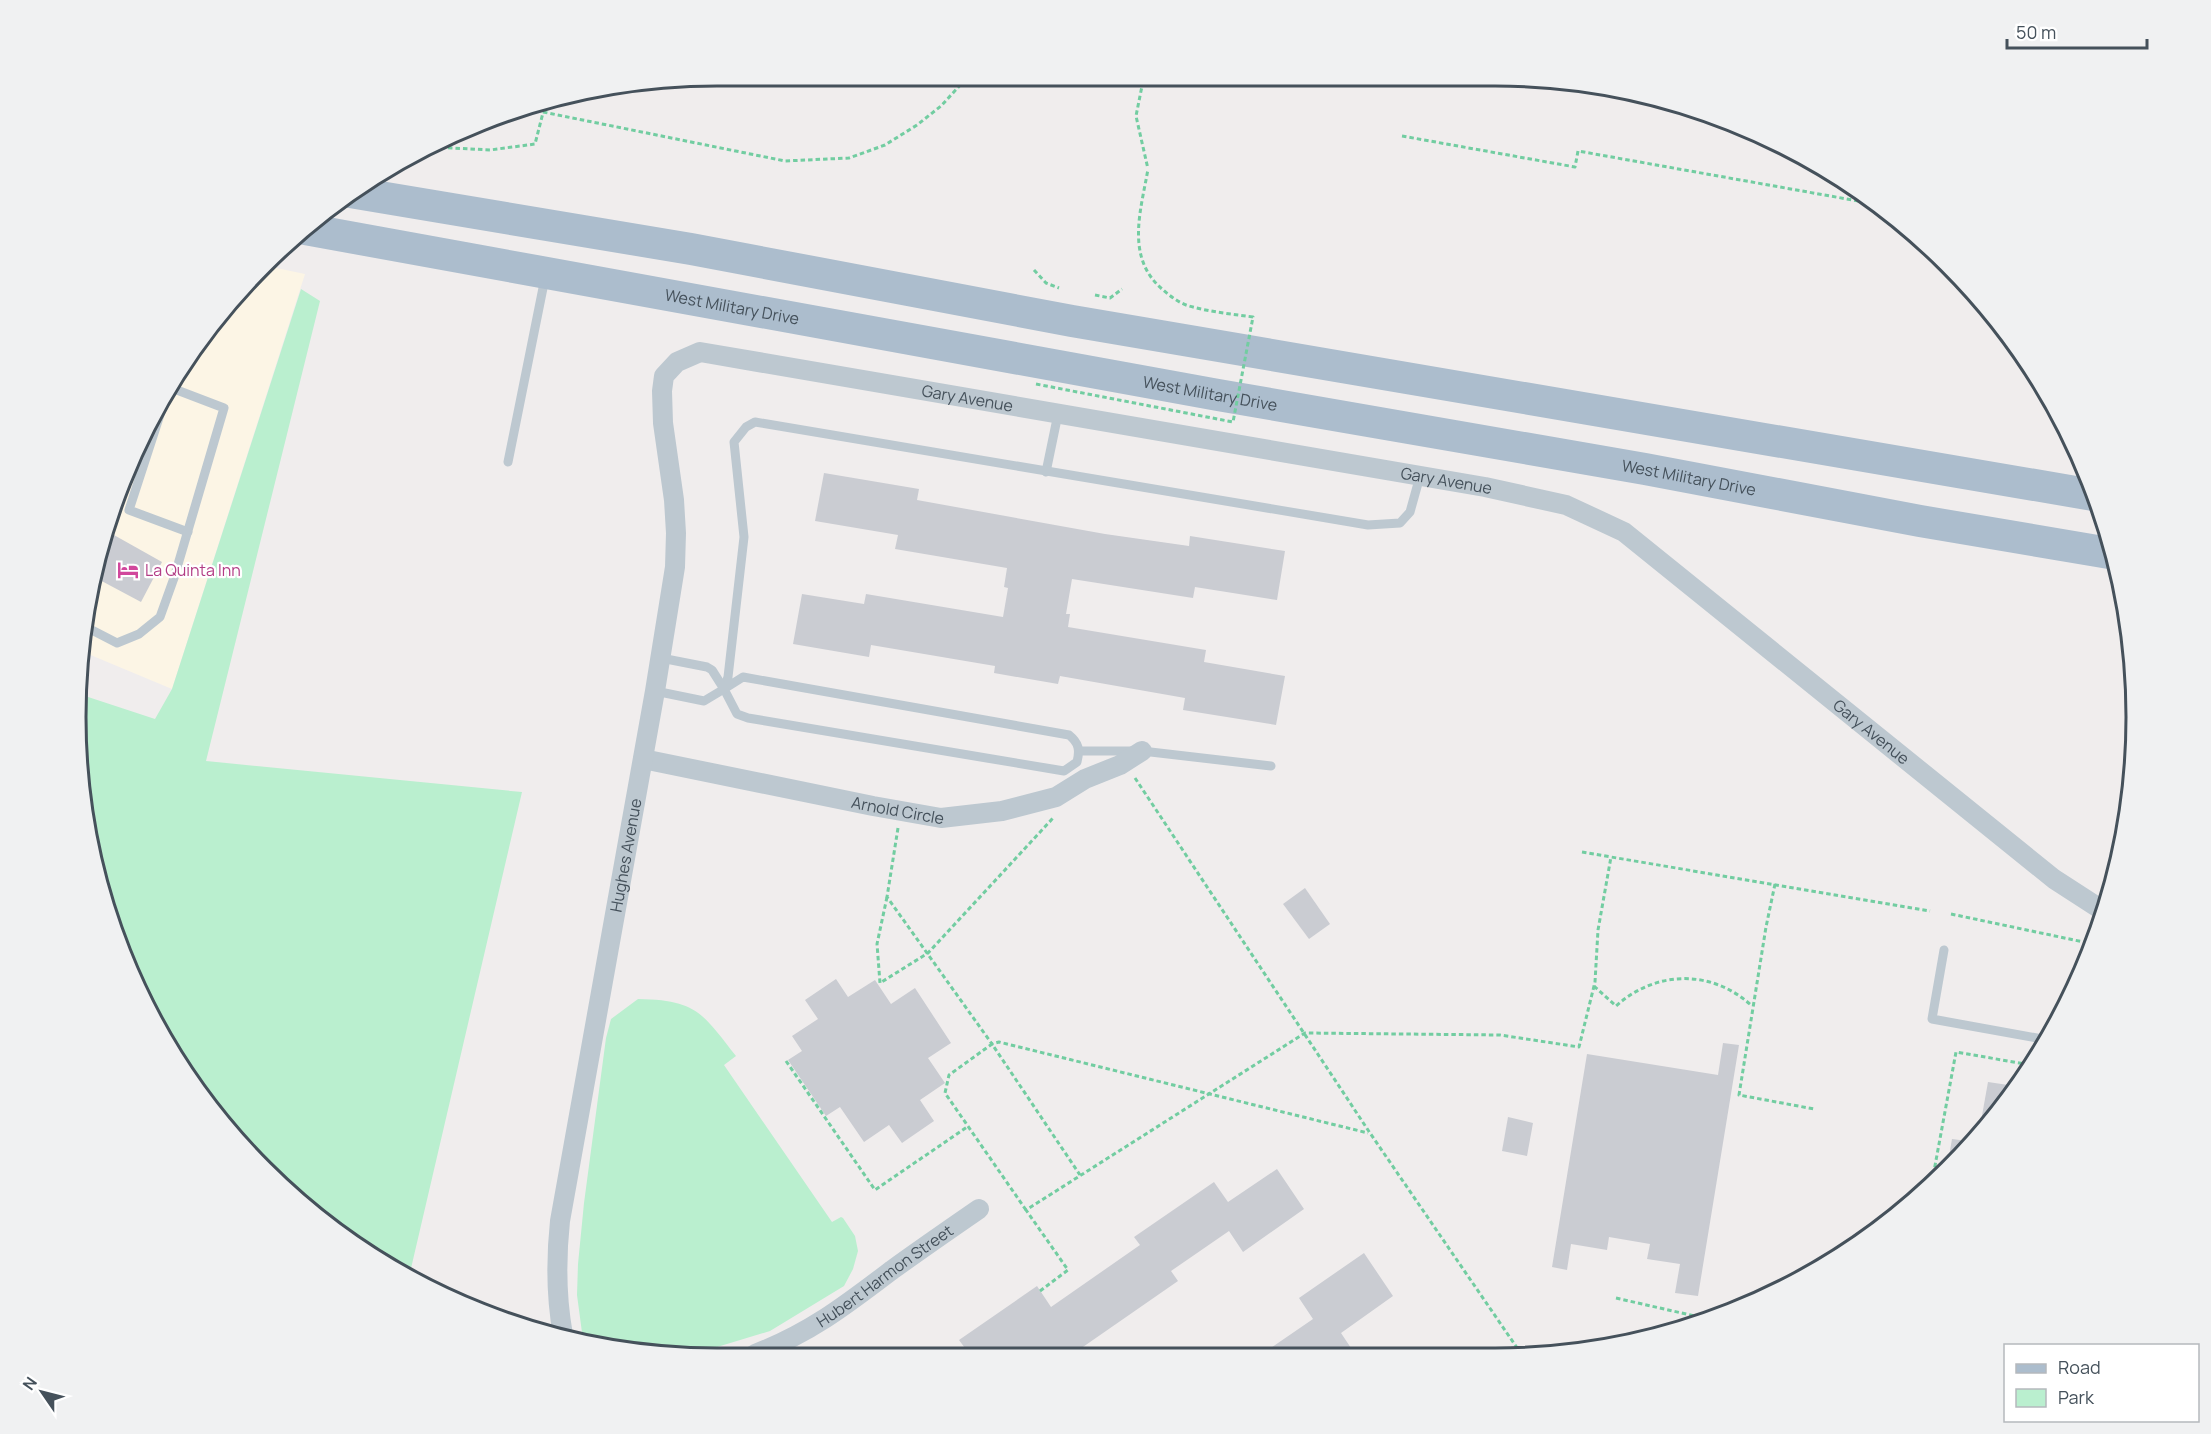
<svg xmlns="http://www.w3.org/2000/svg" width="2211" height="1434" font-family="Manrope,sans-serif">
	<rect width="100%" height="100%" fill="#f0eded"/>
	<polygon fill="#fcf5e5" points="262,265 305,274 172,689 81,651 109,510 161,396 207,326"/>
	<g fill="#baefcf">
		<polygon points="301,289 320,301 206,761 522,792 409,1277 361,1251 294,1200 234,1140 161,1038 97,883 76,759 76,693 155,719 172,689"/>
		<path d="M638,999c59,1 64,14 98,57l-12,9 108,157 9,-5 2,1 12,18 3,15 -5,18 -9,17 -74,45 -76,23h-60l-51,-14 -6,-45 1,-31 6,-61 22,-165 5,-19z"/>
	</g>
	<g fill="#caccd2">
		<polygon points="824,473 919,489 917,500 1105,534 1189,546 1190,536 1285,551 1277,600 1195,587 1193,598 1072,579 1066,614 1070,614 1068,627 1206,650 1204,662 1285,676 1276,725 1183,710 1185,698 1060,676 1058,684 994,673 995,666 871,645 869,657 793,644 802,594 864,604 866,594 1003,617 1008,588 1004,587 1007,568 895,549 898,535 815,521"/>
		<polygon points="105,530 162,562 141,602 96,578"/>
		<polygon points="1305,888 1330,924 1309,939 1283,904"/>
		<polygon points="836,979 848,997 875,980 891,1004 915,988 951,1043 928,1058 945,1083 920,1100 934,1121 902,1143 889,1125 864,1142 840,1107 826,1116 788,1060 802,1051 792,1036 818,1019 805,1000"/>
		<polygon points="1723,1043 1739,1045 1698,1296 1675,1293 1680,1264 1647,1259 1650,1244 1609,1237 1607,1250 1571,1244 1567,1270 1552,1267 1587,1054 1718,1075"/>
		<polygon points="1988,1082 2015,1086 1978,1138"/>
		<polygon points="1508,1117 1533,1123 1527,1156 1502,1151"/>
		<polygon points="1952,1139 1975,1142 1947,1168"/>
		<polygon points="1277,1169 1304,1209 1243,1252 1229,1231 1171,1271 1178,1281 1080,1349 1084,1356 970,1355 959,1340 1037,1286 1051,1307 1140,1245 1134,1237 1214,1182 1228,1202"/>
		<polygon points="1364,1253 1393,1296 1341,1333 1357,1357 1259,1356 1313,1319 1299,1298"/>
	</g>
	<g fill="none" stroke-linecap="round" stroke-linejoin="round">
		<g stroke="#72cda1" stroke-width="3" stroke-dasharray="4.5 3" stroke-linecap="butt">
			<polyline points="1143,81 1136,116 1148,169"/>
			<polyline points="543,112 785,161 849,158 885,145 917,125 941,106 963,82"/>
			<polyline points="1402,136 1575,167 1578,151 1875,204"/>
			<polyline points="433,147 490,150 535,144 546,101"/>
			<polyline points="1034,270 1046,283 1059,288"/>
			<polyline points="1095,295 1110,298 1122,289"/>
			<polyline points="1135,778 1370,1133 1524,1358"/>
			<polyline points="898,828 887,897 992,1044 999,1042 1368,1133"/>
			<polyline points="1582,852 1611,857"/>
			<polyline points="1775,884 1766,927 1739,1095 1814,1109"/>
			<polyline points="887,897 877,944 880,983 928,953 1054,817"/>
			<polyline points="1951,914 2093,944"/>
			<path d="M1594,986l22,20c40,-36 96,-37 136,0"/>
			<polyline points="786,1061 875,1190 967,1127"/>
			<polyline points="1932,1182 1956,1052 2031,1065"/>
			<polyline points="1026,1210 945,1093 949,1075 992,1044 1080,1175"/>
			<polyline points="1040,1291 1068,1270 1026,1210 1305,1033 1500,1035 1579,1047 1595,982 1598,930 1611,857 1930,911"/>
			<polyline points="1616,1298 1708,1319"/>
		</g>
		<g stroke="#bdc8d0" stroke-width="9">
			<polyline points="169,387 129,510 188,532"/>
			<polyline points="508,462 545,278"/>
			<polyline points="1046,472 1058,414"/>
			<polyline points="86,627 117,643 139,634 160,617 174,578 224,408 169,387 170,383"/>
			<path d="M724,689l19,-12 326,58c10,8 11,15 8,27l-13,9 -316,-53 -11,-4 -13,-25 4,-12 16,-140 -10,-95 12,-15 9,-5 613,103 32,-2 10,-11 10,-36"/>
			<polyline points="655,691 704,701 724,689 712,670 707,667 661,658"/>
			<polyline points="1080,751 1142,751 1271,766"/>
			<polyline points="1944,950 1932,1019 2048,1040"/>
		</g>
		<g stroke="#bdc8d0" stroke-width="20">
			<path id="s1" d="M643,759l230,47 68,12 61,-7 54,-14 29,-18 35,-14 22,-14"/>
			<path id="s2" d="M563,1335c-7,-38 -7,-76 -3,-114l95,-530 20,-124 1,-34 -2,-33 -11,-77 -1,-32 2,-15 13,-14 23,-10 785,135 81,18 58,27 430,347 51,33"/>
			<path id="s3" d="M755,1354c55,-21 91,-49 137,-84 29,-21 58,-41 87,-61"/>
		</g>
		<g stroke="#acbdcd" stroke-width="32">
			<polyline points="350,192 691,249 1072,321 2093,495"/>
			<path id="s4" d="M305,229l913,166 427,74 275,52 195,33"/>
		</g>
		<path stroke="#72cda1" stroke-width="3" stroke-dasharray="4.5 3" stroke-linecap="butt" d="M1036,384l197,38 20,-105c-21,-3 -43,-5 -64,-11 -10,-3 -19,-10 -27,-17 -37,-32 -21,-79 -14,-120"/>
	</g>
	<defs>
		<symbol id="hotel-bare" viewBox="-9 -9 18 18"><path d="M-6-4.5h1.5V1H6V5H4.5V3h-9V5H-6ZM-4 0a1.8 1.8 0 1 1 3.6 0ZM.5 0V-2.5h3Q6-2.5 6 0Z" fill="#d1479c" stroke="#fff" stroke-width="2.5" paint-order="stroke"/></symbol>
	</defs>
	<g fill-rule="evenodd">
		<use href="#hotel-bare" x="113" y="555" width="30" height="30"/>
	</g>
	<g text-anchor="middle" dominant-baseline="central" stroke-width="4.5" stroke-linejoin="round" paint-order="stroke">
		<g font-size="16" fill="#45515b" stroke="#fff">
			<text stroke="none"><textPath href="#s4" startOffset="434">West Military Drive</textPath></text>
			<text stroke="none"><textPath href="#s4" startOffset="920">West Military Drive</textPath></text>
			<text stroke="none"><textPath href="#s2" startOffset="1286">Gary Avenue</textPath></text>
			<text stroke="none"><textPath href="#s4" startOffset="1406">West Military Drive</textPath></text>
			<text stroke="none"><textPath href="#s2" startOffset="1772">Gary Avenue</textPath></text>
			<text stroke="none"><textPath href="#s2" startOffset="2276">Gary Avenue</textPath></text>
			<text stroke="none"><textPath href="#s1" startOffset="260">Arnold Circle</textPath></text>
			<text stroke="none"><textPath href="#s2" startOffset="486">Hughes Avenue</textPath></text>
			<text stroke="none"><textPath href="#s3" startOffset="152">Hubert Harmon Street</textPath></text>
		</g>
		<g font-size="16" fill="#b23c85" stroke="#fff" text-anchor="start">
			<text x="145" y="570">La Quinta Inn</text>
		</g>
	</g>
	<path d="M0 0H2211V1434H0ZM717 86H1495A631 631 0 0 1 2126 717V717A631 631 0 0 1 1495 1348H717A631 631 0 0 1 86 717V717A631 631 0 0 1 717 86Z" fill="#f0f1f2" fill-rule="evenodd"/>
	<path fill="none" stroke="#45515b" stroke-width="3" d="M717 86H1495A631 631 0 0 1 2126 717V717A631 631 0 0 1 1495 1348H717A631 631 0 0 1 86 717V717A631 631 0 0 1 717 86Z"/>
	<rect x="2004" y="1344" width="195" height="78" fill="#ffffff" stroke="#b5b9bd" stroke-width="1.5"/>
	<rect x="2016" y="1364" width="30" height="9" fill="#acbdcd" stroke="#b5b9bd" stroke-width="1.5"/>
	<text x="2058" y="1374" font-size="18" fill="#45515b">Road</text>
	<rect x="2016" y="1389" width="30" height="18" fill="#baefcf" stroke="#b5b9bd" stroke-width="1.5"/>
	<text x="2058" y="1404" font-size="18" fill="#45515b">Park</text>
	<g transform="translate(42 1392) rotate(305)" stroke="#ffffff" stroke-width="4.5" paint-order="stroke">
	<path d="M0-4.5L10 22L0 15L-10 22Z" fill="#45515b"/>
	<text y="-9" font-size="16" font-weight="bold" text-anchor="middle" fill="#45515b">N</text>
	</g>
	<path d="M2007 39v9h140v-9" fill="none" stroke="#45515b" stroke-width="3"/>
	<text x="2016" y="39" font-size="18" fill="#45515b" stroke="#ffffff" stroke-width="4.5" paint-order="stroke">50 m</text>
</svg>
